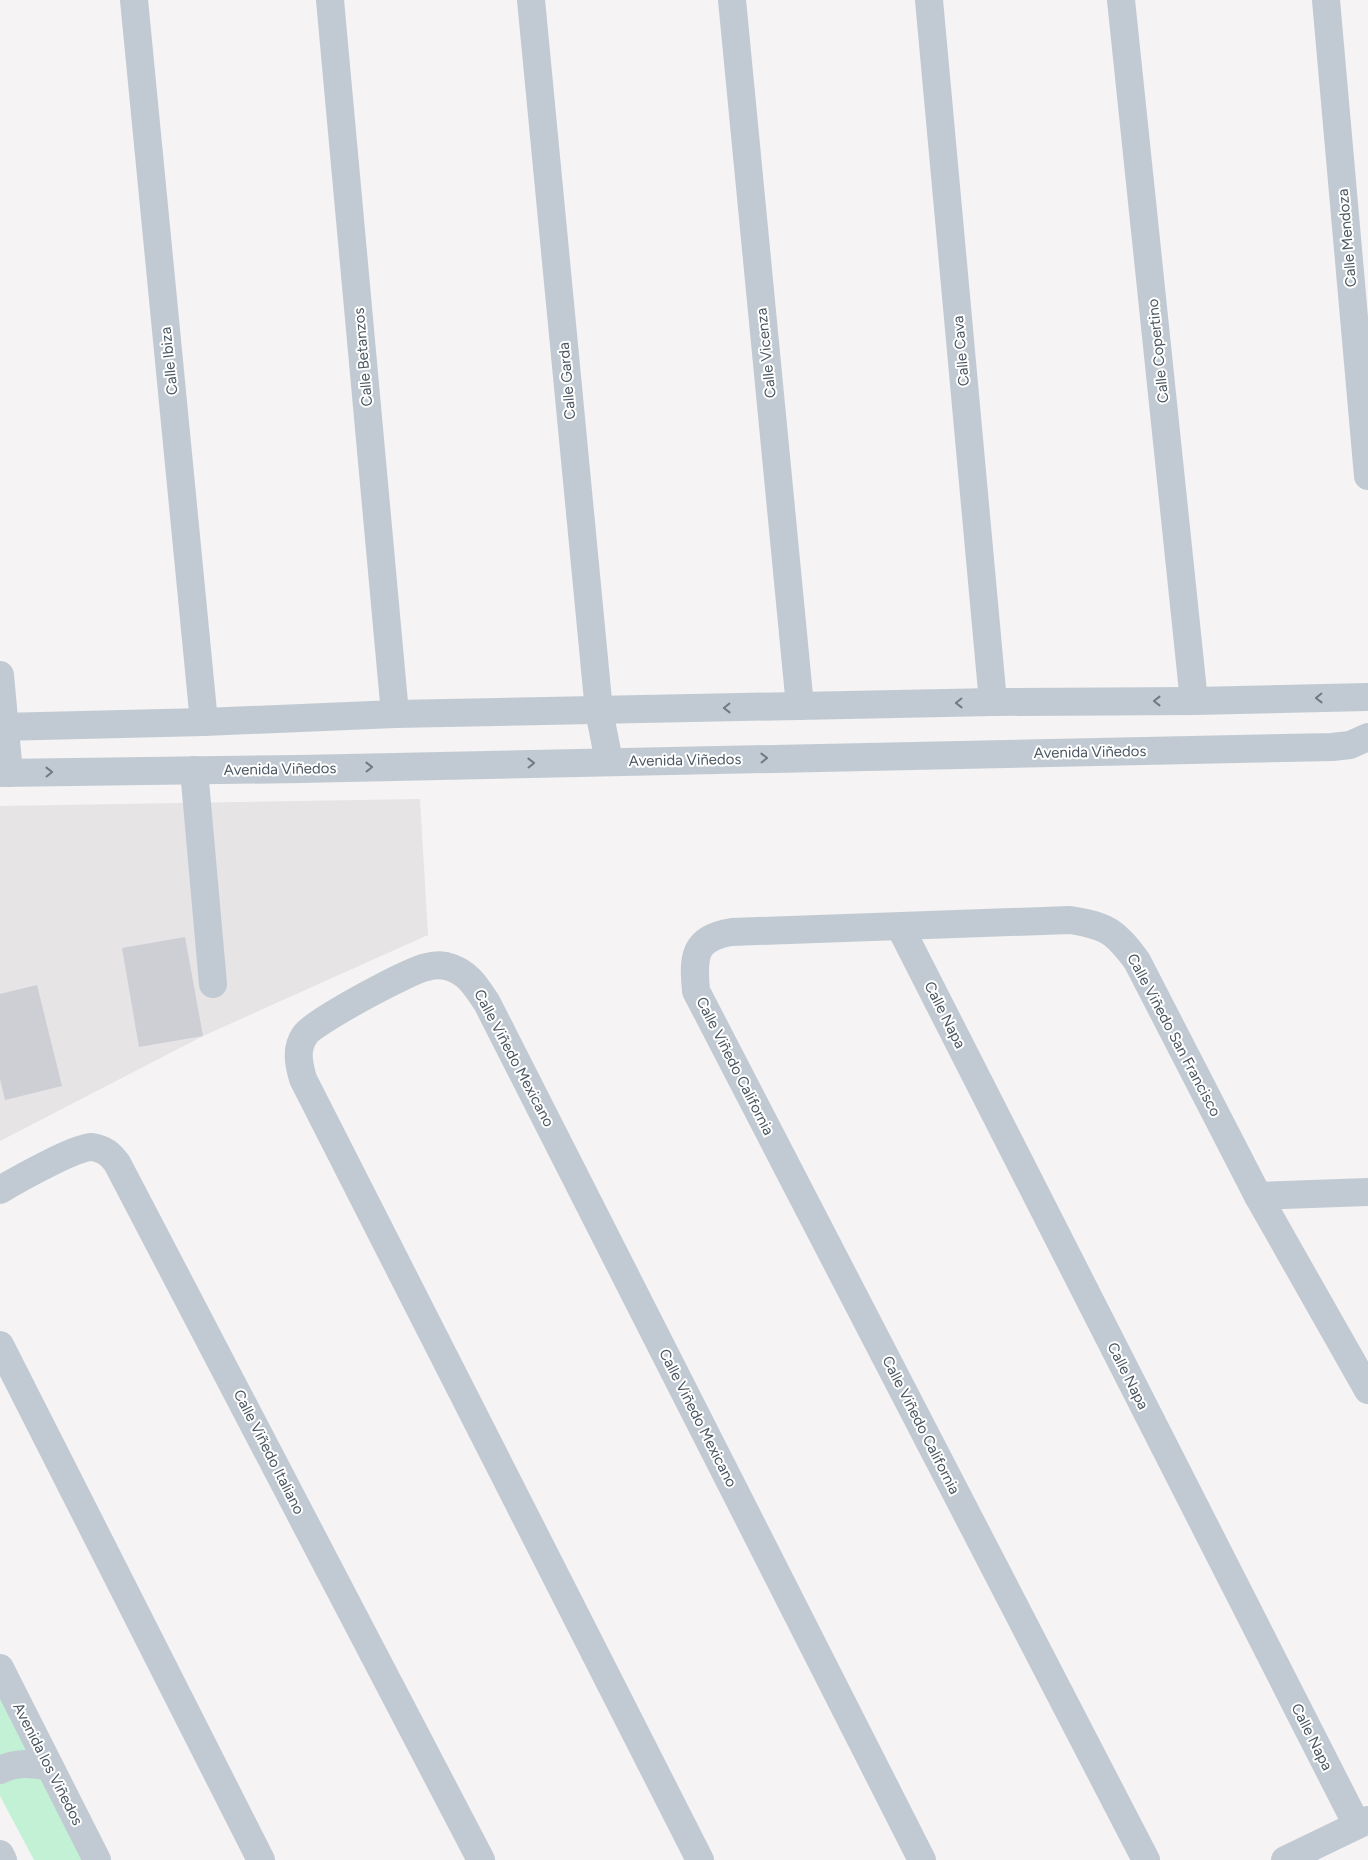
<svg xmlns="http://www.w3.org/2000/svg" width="1368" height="1860" font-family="Figtree,sans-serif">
	<rect width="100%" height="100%" fill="#f5f3f3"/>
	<polygon fill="#e6e4e5" points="420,799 428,935 203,1036 0,1141 0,806"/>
	<polygon fill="#c3f1d5" points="0,1695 86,1860 34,1860 0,1796"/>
	<g fill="#cdcfd5">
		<polygon points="185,937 203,1036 139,1047 122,948"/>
		<polygon points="37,985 62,1086 5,1100 0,1079 0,994"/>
	</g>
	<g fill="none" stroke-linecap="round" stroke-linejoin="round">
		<g stroke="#c1cad2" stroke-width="28">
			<polyline points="134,0 204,722"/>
			<polyline points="330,0 395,714"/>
			<polyline points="531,0 599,711 609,761"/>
			<polyline points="732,0 800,706"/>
			<polyline points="929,0 993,702"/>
			<polyline points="1121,0 1194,701"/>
			<polyline points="1326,0 1368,476"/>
			<polyline points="0,675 9,773"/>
			<polyline points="0,727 204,722 395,714 993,702 1194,701 1368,697"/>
			<polyline points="194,770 213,984"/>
			<polyline points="0,773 301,769 1332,747 1350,745 1368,737"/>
			<polyline points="900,927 1357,1825"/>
			<path d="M0,1190c15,-9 79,-45 92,-43 13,2 18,7 25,16l364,697"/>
			<polyline points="1258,1196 1368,1192"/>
			<polyline points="0,1345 261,1860"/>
			<polyline points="0,1668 97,1860"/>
			<path d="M0,1770c17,-8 31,-7 49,-3"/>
			<polyline points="0,1854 3,1860"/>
			<path d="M700,1860l-397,-781c-4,-14 -8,-30 2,-44 8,-13 105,-65 122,-68 6,-2 14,-2 19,-1 21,5 30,20 41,37l435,857"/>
			<path d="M1146,1860l-450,-869c-3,-34 -3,-53 36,-59l338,-12c37,6 45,11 67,41l121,235 110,194"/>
			<polyline points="1285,1860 1368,1820"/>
		</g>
	</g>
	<defs><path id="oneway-chevron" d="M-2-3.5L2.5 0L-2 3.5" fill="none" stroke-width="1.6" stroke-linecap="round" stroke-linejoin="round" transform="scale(1.25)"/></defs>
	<g stroke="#6e7983">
		<use href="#oneway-chevron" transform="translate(1319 698) rotate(179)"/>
		<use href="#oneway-chevron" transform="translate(1157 701) rotate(180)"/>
		<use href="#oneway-chevron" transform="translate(959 703) rotate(179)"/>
		<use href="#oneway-chevron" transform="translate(727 708) rotate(179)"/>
		<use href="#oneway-chevron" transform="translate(764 758) rotate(-1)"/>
		<use href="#oneway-chevron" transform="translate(531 763) rotate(-1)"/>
		<use href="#oneway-chevron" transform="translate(369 767) rotate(-1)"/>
		<use href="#oneway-chevron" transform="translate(49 772) rotate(-1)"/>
	</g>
	<g text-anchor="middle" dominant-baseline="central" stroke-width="4" stroke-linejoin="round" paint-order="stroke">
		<g font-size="15" fill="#4a5661" stroke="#fff">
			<text transform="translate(1347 238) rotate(-95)">Calle Mendoza</text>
			<text transform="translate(961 351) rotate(-95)">Calle Cava</text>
			<text transform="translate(1158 351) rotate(-96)">Calle Copertino</text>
			<text transform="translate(766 353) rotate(-96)">Calle Vicenza</text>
			<text transform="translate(363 357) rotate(-95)">Calle Betanzos</text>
			<text transform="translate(169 361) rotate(-96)">Calle Ibiza</text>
			<text transform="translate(567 381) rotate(-95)">Calle Garda</text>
			<text transform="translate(1090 752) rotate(-1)">Avenida Viñedos</text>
			<text transform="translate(685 760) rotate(-1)">Avenida Viñedos</text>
			<text transform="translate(280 769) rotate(-1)">Avenida Viñedos</text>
			<text transform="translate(945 1015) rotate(63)">Calle Napa</text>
			<text transform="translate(1174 1035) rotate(62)">Calle Viñedo San Francisco</text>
			<text transform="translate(514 1058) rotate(62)">Calle Viñedo Mexicano</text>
			<text transform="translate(735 1066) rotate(63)">Calle Viñedo California</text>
			<text transform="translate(1128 1376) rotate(63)">Calle Napa</text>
			<text transform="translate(698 1418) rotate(63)">Calle Viñedo Mexicano</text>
			<text transform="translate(921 1425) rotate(63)">Calle Viñedo California</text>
			<text transform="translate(269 1452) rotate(63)">Calle Viñedo Italiano</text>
			<text transform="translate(1312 1737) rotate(63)">Calle Napa</text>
			<text transform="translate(48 1764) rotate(63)">Avenida los Viñedos</text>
		</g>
	</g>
</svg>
